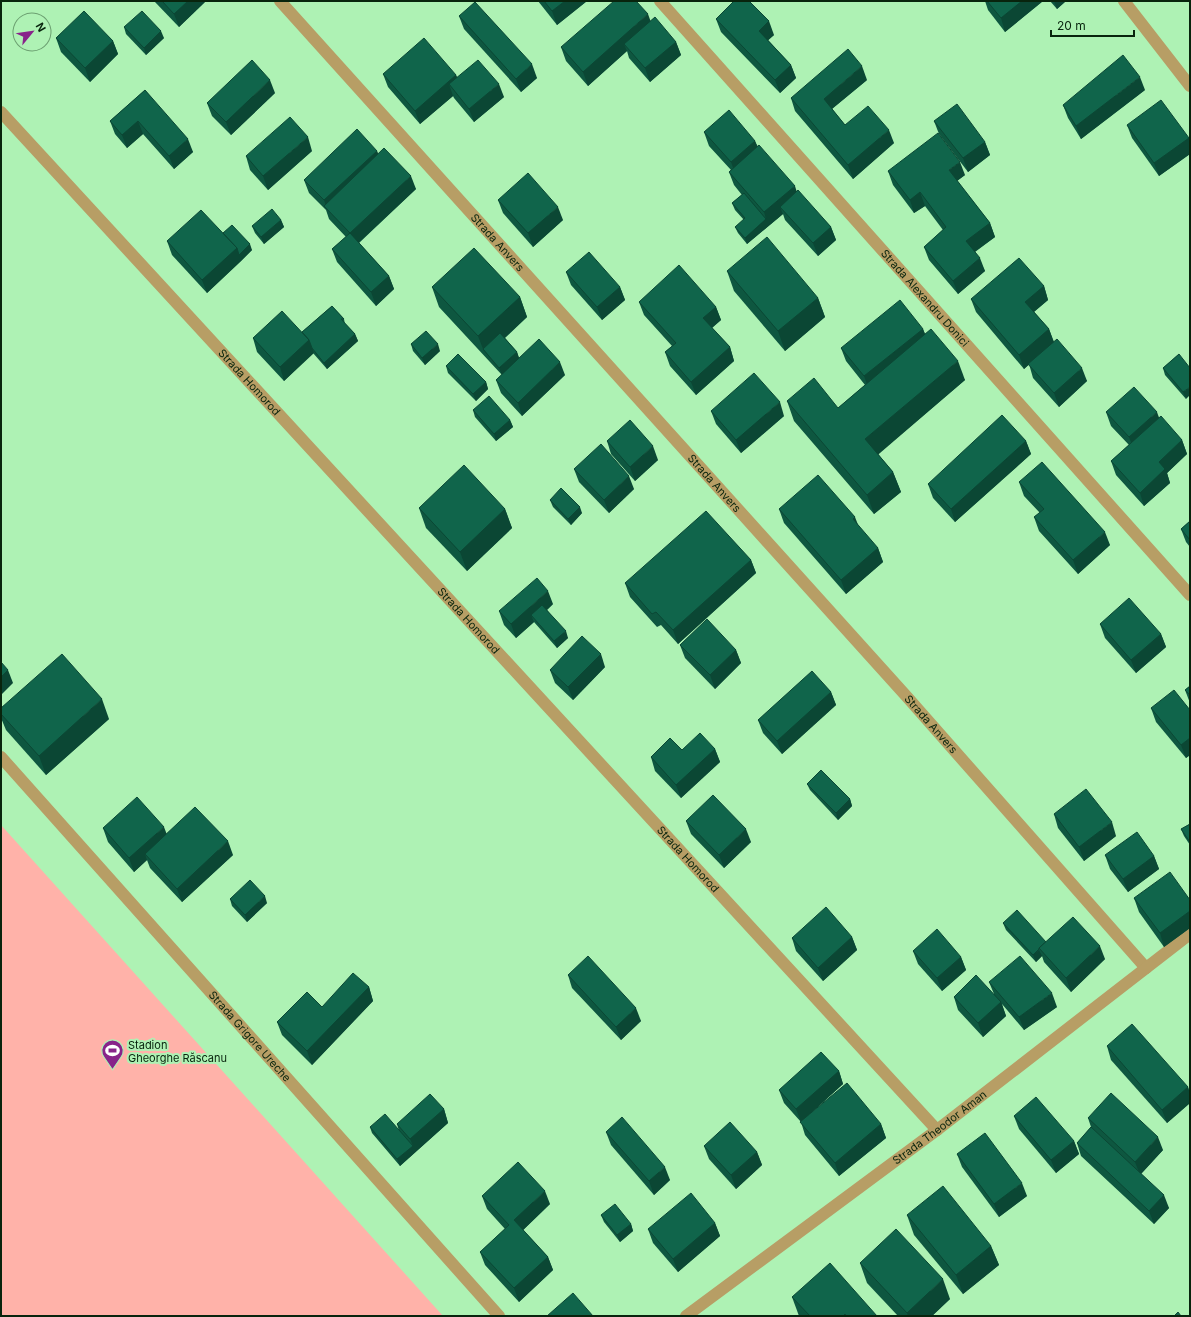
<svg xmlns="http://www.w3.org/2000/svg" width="1191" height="1317" font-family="Inter,sans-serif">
	<rect width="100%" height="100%" fill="#aef2b4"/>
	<polygon fill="#ffb2a9" points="1,825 443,1316 1,1316"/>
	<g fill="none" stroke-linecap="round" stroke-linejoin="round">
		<g stroke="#b79e65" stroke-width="12">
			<path id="s1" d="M280,1l628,697 238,270"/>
			<path id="s2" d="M660,1l530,594"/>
			<polyline points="1124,1 1190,86"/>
			<path id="s3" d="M1,112l936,1018"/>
			<path id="s4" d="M1,757l498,559"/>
			<path id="s5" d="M686,1316l251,-186 253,-196"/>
		</g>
	</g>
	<g fill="#0e5740">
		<polygon points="154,1 206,1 179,27"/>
		<polygon points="538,1 587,1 557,25"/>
		<polygon points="985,1 1043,1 1005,32 988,10"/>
		<polygon points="1050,1 1066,1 1057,9"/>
		<polygon points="459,16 537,78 521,92 464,29"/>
		<polygon points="716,19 774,35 768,40 791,65 796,78 780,93 721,32"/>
		<polygon points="651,21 676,42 681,55 650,82 629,58 627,51 588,86 566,61 561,47"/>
		<polygon points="124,27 164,38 146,55 126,34"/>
		<polygon points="56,38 113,41 118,54 90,82 61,52"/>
		<polygon points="383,74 456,75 457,77 504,97 474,122 454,98 453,96 420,124 388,87"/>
		<polygon points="867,80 832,109 845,125 894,143 853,179 795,111 791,98"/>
		<polygon points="145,90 193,152 174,169 143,134 127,148 115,134 110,121"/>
		<polygon points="1145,90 1081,139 1068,118 1063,105"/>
		<polygon points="275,93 231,135 212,116 207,103"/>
		<polygon points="934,121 985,142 990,155 968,172 939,134"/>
		<polygon points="1127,125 1189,138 1190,142 1190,154 1159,176 1132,138"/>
		<polygon points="704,132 755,141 758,147 797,192 831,227 836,240 818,256 785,220 783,214 747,244 738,233 735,227 744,220 735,210 732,203 742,195 734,185 729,172 731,170 709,146"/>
		<polygon points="312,151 268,190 250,170 246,156"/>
		<polygon points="377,151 378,154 416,189 359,243 389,276 394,289 376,306 337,262 332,249 346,237 329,219 326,210 309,193 304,180"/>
		<polygon points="888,171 965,175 957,181 990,223 995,237 975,252 985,271 958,294 929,260 924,247 943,230 925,206 914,213 893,185"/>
		<polygon points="498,200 563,220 533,247 503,213"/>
		<polygon points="281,220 284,227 264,244 255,233 252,226"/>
		<polygon points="223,233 252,250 241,261 207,293 172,255 167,241"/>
		<polygon points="727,271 818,298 825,317 785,351 734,291"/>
		<polygon points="566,272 620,287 625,300 602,320 571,285"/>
		<polygon points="1044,286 1048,300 1034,312 1049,329 1054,342 1087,381 1059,407 1033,378 1029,364 1024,369 976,312 971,299"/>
		<polygon points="432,287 520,297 527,317 505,338 517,352 519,358 565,375 522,416 501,393 496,380 502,375 439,307"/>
		<polygon points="639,302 716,307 721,320 712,328 730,347 734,361 696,395 670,366 665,352 672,346 644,315"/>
		<polygon points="332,306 344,319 345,324 355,334 358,341 327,369 313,353 284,381 257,352 253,338 302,332"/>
		<polygon points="923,329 925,334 965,380 878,454 893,472 901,492 874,514 794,421 787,401 838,408 865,385 846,361 841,348"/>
		<polygon points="411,344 440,351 425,365 413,351"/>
		<polygon points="1179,354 1186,399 1165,375 1163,368"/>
		<polygon points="446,366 486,382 488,389 476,401 448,373"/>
		<polygon points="473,410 510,420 513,427 496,441 475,417"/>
		<polygon points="711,411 784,416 741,453 716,424"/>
		<polygon points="1106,412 1159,418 1182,440 1187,454 1167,473 1170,483 1144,506 1116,475 1111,461 1129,445 1111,426"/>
		<polygon points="607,441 658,460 635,481 611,454"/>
		<polygon points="1026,441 1031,454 955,522 933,498 928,484"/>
		<polygon points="574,469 634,489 609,513 579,482"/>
		<polygon points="1019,482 1110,545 1078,574 1039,531 1034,517 1040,513 1024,496"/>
		<polygon points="550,500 582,513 571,525 553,507"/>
		<polygon points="419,508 505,509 512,528 467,571 426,528"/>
		<polygon points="779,509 878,548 883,562 846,594 784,523"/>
		<polygon points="1190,521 1190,547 1186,542 1181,529"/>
		<polygon points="751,560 756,573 678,644 661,625 657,627 630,597 625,583"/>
		<polygon points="553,604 547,610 568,638 557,648 534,622 516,638 504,625 499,611"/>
		<polygon points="1100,624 1161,634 1166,647 1136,673 1105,638"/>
		<polygon points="680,645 736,650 741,663 715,689 685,658"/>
		<polygon points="605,667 573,700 555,683 550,670"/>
		<polygon points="1190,686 1190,703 1185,690"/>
		<polygon points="831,692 836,705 782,754 763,733 758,720"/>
		<polygon points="1,708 109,719 46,775 6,730 1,718"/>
		<polygon points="1151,708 1190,710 1190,755 1186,758 1156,722"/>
		<polygon points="715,749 720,762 681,798 655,771 651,757 682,750"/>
		<polygon points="807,784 850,799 852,806 838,820 810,790"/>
		<polygon points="1054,814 1116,836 1084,861 1058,828"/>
		<polygon points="686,821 751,842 724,868 691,834"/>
		<polygon points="1190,824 1190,845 1184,836 1181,829"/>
		<polygon points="103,828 167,834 233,855 182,902 150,868 147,860 134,872 108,842"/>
		<polygon points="1105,855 1154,856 1159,869 1128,892 1110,869"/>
		<polygon points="1134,898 1190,900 1190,928 1164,947 1139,912"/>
		<polygon points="230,899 267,903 247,922 232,906"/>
		<polygon points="1003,923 1046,942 1105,959 1071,992 1044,962 1042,956 1036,962 1006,930"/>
		<polygon points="852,937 857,950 823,981 796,951 792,938"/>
		<polygon points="913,951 961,957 966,970 942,991 918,964"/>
		<polygon points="568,975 641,1021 621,1040 572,988"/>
		<polygon points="989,982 1057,1007 1024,1030 1002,1004 1006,1016 983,1037 958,1010 954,997 994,994"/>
		<polygon points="369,987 373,1001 312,1065 282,1035 277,1022 322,1007"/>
		<polygon points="1107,1046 1188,1087 1190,1094 1190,1103 1167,1123 1111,1060"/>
		<polygon points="839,1071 843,1084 809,1115 881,1124 886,1138 839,1176 805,1135 801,1122 784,1103 779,1090"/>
		<polygon points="444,1109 448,1123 400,1166 372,1133 370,1127 399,1131 397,1124"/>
		<polygon points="1014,1116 1074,1141 1079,1154 1056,1173 1019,1129"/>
		<polygon points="1088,1118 1163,1150 1141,1174 1169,1208 1154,1224 1081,1156 1077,1143 1091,1127"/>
		<polygon points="606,1132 670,1180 654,1195 611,1145"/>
		<polygon points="704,1146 757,1152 762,1165 736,1189 709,1159"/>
		<polygon points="957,1154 1027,1196 999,1217 962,1167"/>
		<polygon points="482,1196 550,1204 523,1230 548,1257 553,1270 519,1302 485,1265 480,1252 505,1229 487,1209"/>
		<polygon points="601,1215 631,1224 633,1231 620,1242 604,1222"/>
		<polygon points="907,1215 991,1246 999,1265 963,1294 914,1235"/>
		<polygon points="715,1223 720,1236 678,1272 653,1243 648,1229"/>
		<polygon points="860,1263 950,1299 932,1316 898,1316 867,1283"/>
		<polygon points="792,1297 877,1316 799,1316"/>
	</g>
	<g fill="#0b4734">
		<polygon points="188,1 206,1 179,27 174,14"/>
		<polygon points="565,1 587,1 557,25 552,11"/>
		<polygon points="1022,1 1043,1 1005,32 1001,18"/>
		<polygon points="1054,1 1066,1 1057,9"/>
		<polygon points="648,14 653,28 624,44 627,51 588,86 583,72"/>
		<polygon points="769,21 774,35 764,44 759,31"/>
		<polygon points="161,31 164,38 146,55 144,48"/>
		<polygon points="113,41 118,54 90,82 85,68"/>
		<polygon points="676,42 681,55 650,82 645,68"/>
		<polygon points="532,64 537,78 521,92 516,79"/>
		<polygon points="791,65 796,78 780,93 775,80"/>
		<polygon points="862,66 867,80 828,112 824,99"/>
		<polygon points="456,75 461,89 449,84 453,96 420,124 415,111"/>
		<polygon points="1140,77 1145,90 1081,139 1076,126"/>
		<polygon points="270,80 275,93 231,135 226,122"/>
		<polygon points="499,84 504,97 474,122 469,109"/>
		<polygon points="138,121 143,134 127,148 122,135"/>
		<polygon points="889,130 894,143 853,179 848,165"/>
		<polygon points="308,137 312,151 268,190 263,176"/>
		<polygon points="1189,138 1190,142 1190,154 1159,176 1154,163"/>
		<polygon points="188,139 193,152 174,169 169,156"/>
		<polygon points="755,141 760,154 736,176 731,162"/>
		<polygon points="985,142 990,155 968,172 963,158"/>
		<polygon points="377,151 382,164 327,209 324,200"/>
		<polygon points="960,162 965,175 954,183 949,170"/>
		<polygon points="411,176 416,189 355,246 350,233"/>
		<polygon points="795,186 799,199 780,207 783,214 747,244 745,238 766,219 764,212"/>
		<polygon points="920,192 925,206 914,213 910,200"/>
		<polygon points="558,207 563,220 533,247 528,233"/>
		<polygon points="281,220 284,227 264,244 261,237"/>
		<polygon points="990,223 995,237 970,255 966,241"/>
		<polygon points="831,227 836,240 818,256 813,243"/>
		<polygon points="250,244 252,250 241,261 207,293 202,280 237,248"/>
		<polygon points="980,258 985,271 958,294 953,281"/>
		<polygon points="389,276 394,289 376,306 371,292"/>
		<polygon points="1044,286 1048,300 1030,315 1025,302"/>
		<polygon points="620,287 625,300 602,320 597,307"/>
		<polygon points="520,297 527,317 487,354 483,349 478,336"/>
		<polygon points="818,298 825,317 785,351 778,331"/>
		<polygon points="716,307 721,320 708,331 703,318"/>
		<polygon points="923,329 928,342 869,390 864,376"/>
		<polygon points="1049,329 1054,343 1024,369 1019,355"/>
		<polygon points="355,334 358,341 327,369 324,363"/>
		<polygon points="309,340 314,353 284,381 280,367"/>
		<polygon points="438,344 440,351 425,365 422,358"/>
		<polygon points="730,347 734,361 696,395 691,382"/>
		<polygon points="517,352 519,358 502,375 499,368"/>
		<polygon points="958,361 965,380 873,459 865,439"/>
		<polygon points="560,362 565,375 522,416 518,403"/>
		<polygon points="1082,368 1087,381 1059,407 1054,393"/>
		<polygon points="486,382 488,389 476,401 473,394"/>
		<polygon points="1190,387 1190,395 1186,399 1183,392"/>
		<polygon points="780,402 784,416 741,453 736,440"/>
		<polygon points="1157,412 1162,426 1134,450 1129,437"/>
		<polygon points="510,420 513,427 496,441 494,434"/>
		<polygon points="1182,440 1187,454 1167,473 1170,483 1144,506 1140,493 1159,462"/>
		<polygon points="1026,441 1031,454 955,522 951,509"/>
		<polygon points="653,446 658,460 635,481 630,467"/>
		<polygon points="893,472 901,492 874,514 867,495"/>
		<polygon points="629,476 634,489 609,513 604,500"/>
		<polygon points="580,507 582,513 571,525 568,519"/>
		<polygon points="505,509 512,528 467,571 460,552"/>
		<polygon points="855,517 860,530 853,519"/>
		<polygon points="1105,532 1110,545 1078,574 1073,560"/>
		<polygon points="878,548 883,562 846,594 841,580"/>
		<polygon points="751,560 756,573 678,644 673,630"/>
		<polygon points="548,591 553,604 536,620 531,615 534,622 516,638 511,624"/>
		<polygon points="566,631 568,638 557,648 554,641"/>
		<polygon points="1161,634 1166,647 1136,673 1131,660"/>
		<polygon points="736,650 741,663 715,689 710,675"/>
		<polygon points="601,654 605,667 573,700 568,687"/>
		<polygon points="8,670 13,683 1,695 1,677"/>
		<polygon points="831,692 836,705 782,754 777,741"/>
		<polygon points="102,699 109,719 46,775 39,756"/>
		<polygon points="1190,738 1190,755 1186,758 1181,745"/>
		<polygon points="715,749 720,762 681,798 676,785"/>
		<polygon points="850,799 852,806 838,820 836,813"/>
		<polygon points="1112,822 1116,836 1084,861 1079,847"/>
		<polygon points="164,827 169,840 145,854 147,860 134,872 129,858"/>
		<polygon points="746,829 751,842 724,868 719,855"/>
		<polygon points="228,841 233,855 182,902 177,889"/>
		<polygon points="1154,856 1159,869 1128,892 1123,879"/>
		<polygon points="265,896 267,903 247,922 245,915"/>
		<polygon points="1190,911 1190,928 1164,947 1160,933"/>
		<polygon points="852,937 857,950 823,981 818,968"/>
		<polygon points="1100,946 1105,959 1071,992 1066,978"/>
		<polygon points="1039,950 1042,956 1036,962 1033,955"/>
		<polygon points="961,957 966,970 942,991 937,978"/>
		<polygon points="369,987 373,1001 312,1065 307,1051"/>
		<polygon points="1052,993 1057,1007 1024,1030 1019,1017"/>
		<polygon points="1001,1002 1006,1016 983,1037 978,1023"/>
		<polygon points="636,1008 641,1021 621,1040 616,1027"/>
		<polygon points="839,1071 843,1084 801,1122 796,1109"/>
		<polygon points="1188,1087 1190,1094 1190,1103 1167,1123 1162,1110"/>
		<polygon points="444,1109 448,1123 400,1166 397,1159 413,1146 410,1139"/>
		<polygon points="881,1124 886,1138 839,1176 835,1163"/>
		<polygon points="1158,1137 1163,1150 1140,1175 1135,1162"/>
		<polygon points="1074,1141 1079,1154 1056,1173 1051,1160"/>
		<polygon points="757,1152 762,1165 736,1189 731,1175"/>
		<polygon points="665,1167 670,1180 654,1195 649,1181"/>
		<polygon points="1022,1183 1027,1196 999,1217 994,1204"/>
		<polygon points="545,1191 550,1204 519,1234 514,1220"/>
		<polygon points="1164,1195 1169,1208 1154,1224 1149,1211"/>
		<polygon points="715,1223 720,1236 678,1272 673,1259"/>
		<polygon points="631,1224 633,1231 620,1242 617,1235"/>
		<polygon points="991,1246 999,1265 963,1294 956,1275"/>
		<polygon points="548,1257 553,1270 519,1302 514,1288"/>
		<polygon points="943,1279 950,1299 932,1316 908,1316 907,1313"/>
	</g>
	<g fill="#10654b" stroke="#0b4734">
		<polygon points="162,1 188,1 174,14"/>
		<polygon points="544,1 565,1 552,11"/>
		<polygon points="614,1 636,1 648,14 583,72 561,47"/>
		<polygon points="734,1 749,1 769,21 759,31 791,65 775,80 716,19"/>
		<polygon points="987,1 1022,1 1001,18"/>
		<polygon points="475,2 532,64 516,79 459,16"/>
		<polygon points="84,11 113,41 85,68 56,38"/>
		<polygon points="142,11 161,31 144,48 124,27"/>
		<polygon points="655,17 676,42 645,68 624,44"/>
		<polygon points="424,38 456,75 415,111 383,74"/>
		<polygon points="848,49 862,66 824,99 845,125 868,106 889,130 848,165 791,98"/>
		<polygon points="1123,55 1140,77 1076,126 1063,105"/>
		<polygon points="252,60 270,80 226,122 207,103"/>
		<polygon points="478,60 499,84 469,109 449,84"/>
		<polygon points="145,90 188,139 169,156 138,121 122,135 110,121"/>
		<polygon points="1161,100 1189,138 1154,163 1127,125"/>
		<polygon points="957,104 985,142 963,158 934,121"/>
		<polygon points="729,110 755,141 731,162 704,132"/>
		<polygon points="290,117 308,137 263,176 246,156"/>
		<polygon points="357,129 377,151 324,200 304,180"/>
		<polygon points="938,133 960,162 949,170 990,223 966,241 980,258 953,281 924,247 946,227 920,192 910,200 888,171"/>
		<polygon points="759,145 795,186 764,212 729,172"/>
		<polygon points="384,148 411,176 350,233 324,206"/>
		<polygon points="528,173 558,207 528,233 498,200"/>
		<polygon points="798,190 831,227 813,243 780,207"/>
		<polygon points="744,193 766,219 745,238 735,227 745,218 732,203"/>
		<polygon points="272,209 281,220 261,237 252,226"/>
		<polygon points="201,210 237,248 202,280 167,241"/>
		<polygon points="232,225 250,244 239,255 237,248 223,233"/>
		<polygon points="350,233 389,276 371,292 332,249"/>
		<polygon points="767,237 818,298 778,331 727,271"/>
		<polygon points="474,248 520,297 478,336 432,287"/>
		<polygon points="589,252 620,287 597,307 566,272"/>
		<polygon points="1019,258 1044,286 1025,302 1049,329 1019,355 971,299"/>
		<polygon points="679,265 716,307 703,318 730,347 691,382 665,352 676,343 639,302"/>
		<polygon points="900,300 923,329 864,376 841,348"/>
		<polygon points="332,306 344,319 341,319 355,334 324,363 312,348 309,340 302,332"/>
		<polygon points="282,311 309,340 280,367 253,338"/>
		<polygon points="931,329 958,361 865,439 893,472 867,495 787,401 814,378 838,408"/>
		<polygon points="426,331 438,344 422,358 411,344"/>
		<polygon points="500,333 517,352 499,368 483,349"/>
		<polygon points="539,339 560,362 518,403 496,380"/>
		<polygon points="1057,339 1082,368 1054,393 1028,364"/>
		<polygon points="458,354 486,382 473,394 446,366"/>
		<polygon points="1179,354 1190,368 1190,387 1183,392 1163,368"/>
		<polygon points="754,373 780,402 736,440 711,411"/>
		<polygon points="1134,387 1157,412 1129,437 1106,412"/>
		<polygon points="489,396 510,420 494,434 473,410"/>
		<polygon points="1002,415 1026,441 951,509 928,484"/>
		<polygon points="1161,416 1182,440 1159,462 1165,469 1140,493 1111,461"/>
		<polygon points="630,420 653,446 630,467 607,441"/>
		<polygon points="601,444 629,476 604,500 574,469"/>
		<polygon points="1042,462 1105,532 1073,560 1034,517 1044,509 1019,482"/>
		<polygon points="464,465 505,509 460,552 419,508"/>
		<polygon points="818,475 855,517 853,519 878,548 841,580 779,509"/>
		<polygon points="561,488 580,507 568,519 550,500"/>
		<polygon points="706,511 751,560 673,630 656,612 652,614 625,583"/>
		<polygon points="1190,521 1190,540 1181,529"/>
		<polygon points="537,578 548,591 511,624 499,611"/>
		<polygon points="1129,598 1161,634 1131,660 1100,624"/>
		<polygon points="542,605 566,631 554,641 531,615"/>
		<polygon points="707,619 736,650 710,675 680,645"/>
		<polygon points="582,636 601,654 568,687 550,670"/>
		<polygon points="62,654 102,699 39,756 1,714 1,708"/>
		<polygon points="1,662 8,670 1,677"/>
		<polygon points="812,671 831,692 777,741 758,720"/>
		<polygon points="1190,686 1190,695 1185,690"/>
		<polygon points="1174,690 1190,710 1190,738 1181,745 1151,708"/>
		<polygon points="700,733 715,749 676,785 651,757 670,738 682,750"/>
		<polygon points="821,770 850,799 836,813 807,784"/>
		<polygon points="1086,789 1112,822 1079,847 1054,814"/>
		<polygon points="713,795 746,829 719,855 686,821"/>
		<polygon points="137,797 164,827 129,858 103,828"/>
		<polygon points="195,807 228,841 177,889 145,854"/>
		<polygon points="1190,824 1190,842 1181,829"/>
		<polygon points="1137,832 1154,856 1123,879 1105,855"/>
		<polygon points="1170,872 1190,900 1190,911 1160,933 1134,898"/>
		<polygon points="250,880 265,896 245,915 230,899"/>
		<polygon points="826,907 852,937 818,968 792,938"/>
		<polygon points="1017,910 1046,942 1039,948 1039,949 1033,955 1003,923"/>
		<polygon points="1073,917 1100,946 1066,978 1039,948"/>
		<polygon points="937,929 961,957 937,978 913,951"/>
		<polygon points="588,956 636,1008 616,1027 568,975"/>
		<polygon points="1020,956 1052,993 1019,1017 989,982"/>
		<polygon points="353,973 369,987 307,1051 277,1022 307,992 322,1007"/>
		<polygon points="976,975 1001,1002 978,1023 954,997"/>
		<polygon points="1132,1024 1188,1087 1162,1110 1107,1046"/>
		<polygon points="821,1052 839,1071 796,1109 779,1090"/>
		<polygon points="847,1083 881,1124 835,1163 800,1122"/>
		<polygon points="1111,1093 1158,1137 1135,1162 1088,1118"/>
		<polygon points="430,1094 444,1109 410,1139 397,1124"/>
		<polygon points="1036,1097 1074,1141 1051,1160 1014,1116"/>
		<polygon points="385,1114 413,1146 397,1159 370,1127"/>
		<polygon points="622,1117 665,1167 649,1181 606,1132"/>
		<polygon points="730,1122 757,1152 731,1175 704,1146"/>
		<polygon points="1091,1127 1164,1195 1149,1211 1077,1143"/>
		<polygon points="985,1133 1022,1183 994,1204 957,1154"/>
		<polygon points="518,1162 545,1191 514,1220 548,1257 514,1288 480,1252 509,1225 482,1196"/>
		<polygon points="943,1186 991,1246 956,1275 907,1215"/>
		<polygon points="691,1193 715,1223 673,1259 648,1229"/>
		<polygon points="615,1204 631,1224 617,1235 601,1215"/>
		<polygon points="896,1229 943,1279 907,1313 860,1263"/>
		<polygon points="830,1263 877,1316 846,1316 845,1314 843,1316 810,1316 792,1297"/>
		<polygon points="573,1293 593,1316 547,1316"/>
		<polygon points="1178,1312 1181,1316 1174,1316"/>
	</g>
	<defs>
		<symbol id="stadium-pin" viewBox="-11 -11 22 30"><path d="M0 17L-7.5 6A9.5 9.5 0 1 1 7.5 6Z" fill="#88238a" stroke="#aef2b4"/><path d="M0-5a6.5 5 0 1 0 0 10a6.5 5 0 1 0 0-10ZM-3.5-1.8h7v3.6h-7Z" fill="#fff"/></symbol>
	</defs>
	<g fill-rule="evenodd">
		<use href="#stadium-pin" x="100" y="1038" width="25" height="34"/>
	</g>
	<g text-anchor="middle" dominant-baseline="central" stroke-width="4" stroke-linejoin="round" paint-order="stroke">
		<g font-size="11" fill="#08240d" stroke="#aef2b4">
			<text stroke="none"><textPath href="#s1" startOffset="325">Strada Anvers</textPath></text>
			<text stroke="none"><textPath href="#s2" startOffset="398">Strada Alexandru Donici</textPath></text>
			<text stroke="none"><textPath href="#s3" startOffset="367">Strada Homorod</textPath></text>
			<text stroke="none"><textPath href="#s1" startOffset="649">Strada Anvers</textPath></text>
			<text stroke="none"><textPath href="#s3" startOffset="691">Strada Homorod</textPath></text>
			<text stroke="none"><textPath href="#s1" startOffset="973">Strada Anvers</textPath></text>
			<text stroke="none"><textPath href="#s3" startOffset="1015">Strada Homorod</textPath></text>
			<text stroke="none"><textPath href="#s4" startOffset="374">Strada Grigore Ureche</textPath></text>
			<text stroke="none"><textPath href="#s5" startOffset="316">Strada Theodor Aman</textPath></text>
		</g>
		<g font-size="11" fill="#08240d" stroke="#aef2b4" text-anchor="start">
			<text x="128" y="1045">Stadion<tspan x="128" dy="13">Gheorghe Răscanu</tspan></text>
		</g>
	</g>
	<rect width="1191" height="1317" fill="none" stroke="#08240d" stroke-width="4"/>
	<g transform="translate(32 32) rotate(61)"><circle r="19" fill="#aef2b4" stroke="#6ca071"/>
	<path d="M0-3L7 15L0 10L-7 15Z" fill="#88238a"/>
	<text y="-6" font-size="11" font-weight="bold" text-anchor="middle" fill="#08240d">N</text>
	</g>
	<path d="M1051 30v6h83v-6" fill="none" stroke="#08240d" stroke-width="2"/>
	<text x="1057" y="30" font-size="12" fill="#08240d" stroke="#aef2b4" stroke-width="3" paint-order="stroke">20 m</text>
</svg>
